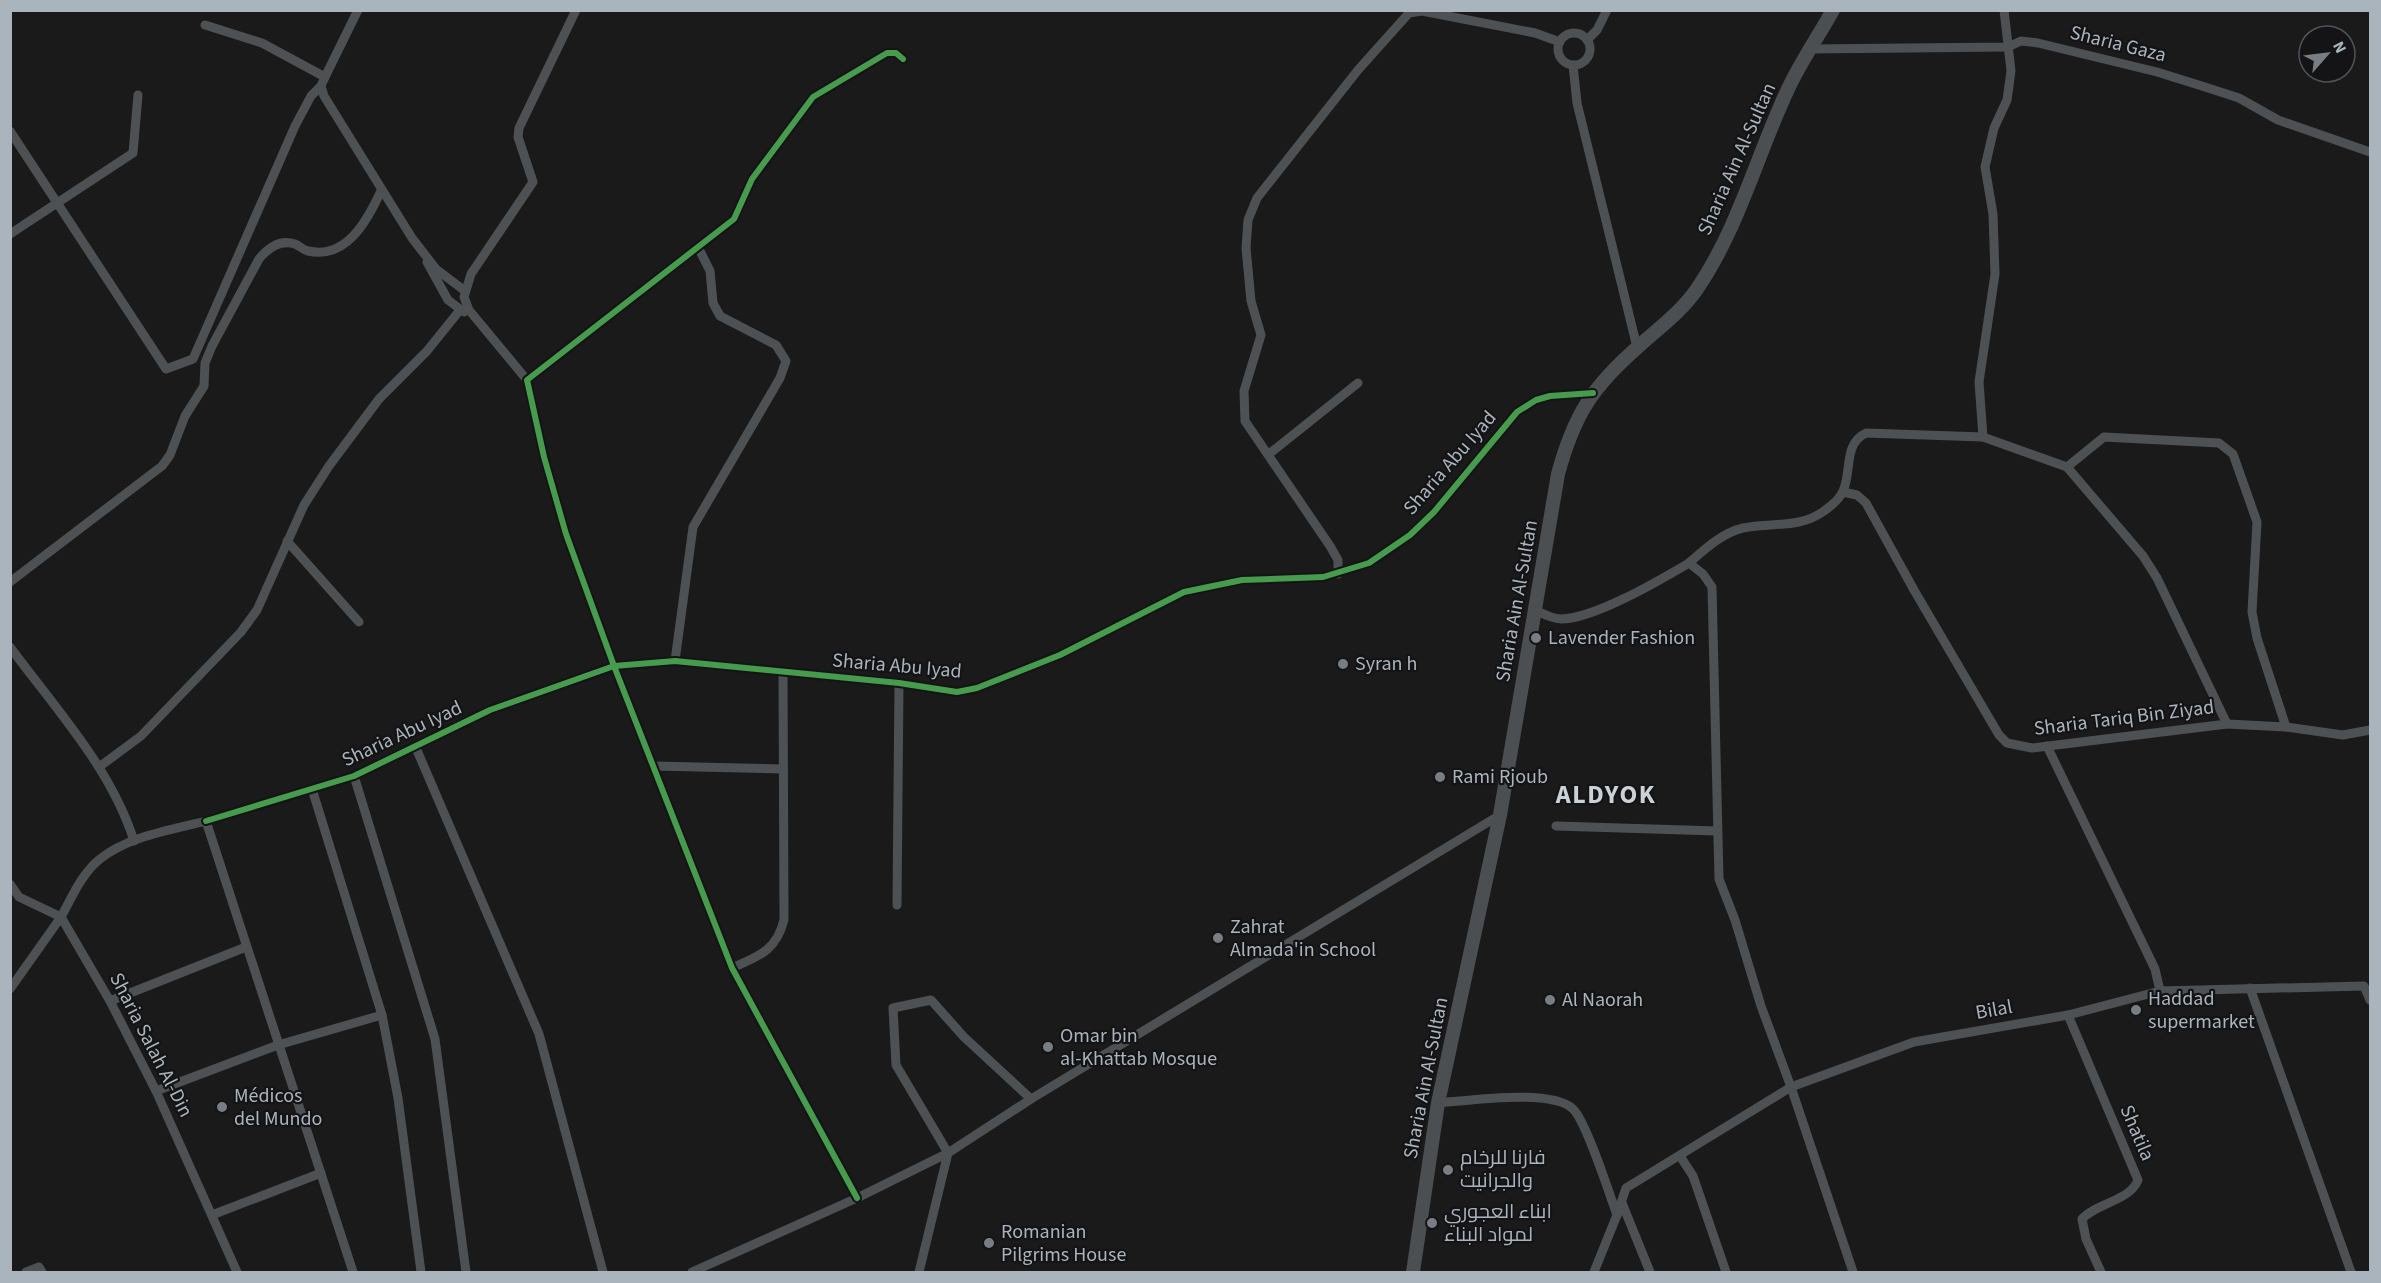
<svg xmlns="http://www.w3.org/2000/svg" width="2381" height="1283" font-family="'Source Sans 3',Cairo,sans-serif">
	<rect width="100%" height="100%" fill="#1a1a1a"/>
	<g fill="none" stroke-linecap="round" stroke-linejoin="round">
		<g stroke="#4e5153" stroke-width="9">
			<polyline points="358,10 325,77 321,86 324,96 412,238 436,269 465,291"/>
			<polyline points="205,25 262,43 325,77"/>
			<circle cx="1574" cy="49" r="16"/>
			<polyline points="1587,40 1597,30 1607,10"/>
			<polyline points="1808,49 2008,47 2021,41 2038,43 2157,72 2205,87 2239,98 2278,120 2370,152"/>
			<polyline points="1573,65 1577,103 1637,347"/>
			<polyline points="10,131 166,369 193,359 295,126 311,96 321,86"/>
			<polyline points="10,234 133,153 138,95"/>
			<polyline points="427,262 448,300 464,312"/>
			<polyline points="527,380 469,310 464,297 471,274 533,182 518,137 519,128 576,10"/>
			<polyline points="1983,437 1979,382 1995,274 1993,214 1985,167 1994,128 2007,100 2011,71 2004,10"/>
			<polyline points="1269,454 1358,383"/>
			<polyline points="2067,467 2104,437 2219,443 2233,454 2257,522 2252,612 2257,638 2286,727"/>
			<polyline points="287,541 359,622"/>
			<path d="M1689,563c16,-14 33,-30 54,-35 28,-6 57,1 81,-17 7,-5 16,-12 19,-20 9,-19 0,-47 23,-58l117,4 84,30 76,89 14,22 70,146 -195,24 -25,-5 -8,-8 -85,-145 -48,-87 -9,-8 -14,-3"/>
			<polyline points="1338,574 1338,560 1330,546 1245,421 1244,391 1261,335 1251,301 1246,248 1248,220 1257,198 1358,70 1409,13 1422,11 1535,33 1560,42"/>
			<path d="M10,582l152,-116 8,-11 15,-39 19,-30 1,-23 7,-17 47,-87c9,-11 21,-20 36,-15 5,2 8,6 13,7 39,9 60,-32 73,-60"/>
			<path d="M1535,610c8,4 17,9 26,9 33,0 99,-39 128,-56l14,11 9,13 7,292 16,41 26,86 30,81 62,185"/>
			<path d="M10,647c45,61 101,121 124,194"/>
			<polyline points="675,661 693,527 780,378 786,361 776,345 720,316 713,303 710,271 698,247"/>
			<polyline points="2227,724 2286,727 2343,735 2370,730"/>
			<polyline points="416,748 539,1034 603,1272"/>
			<polyline points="654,766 783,769"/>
			<polyline points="99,767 141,736 241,632 257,610 304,505 329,466 379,399 427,351 460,310"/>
			<polyline points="354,776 435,1039 466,1272"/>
			<polyline points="312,789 382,1015 398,1098 421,1272"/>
			<polyline points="206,821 354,776 490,710 614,666 675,661 899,683 957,692 977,688 1060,655 1184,592 1242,580 1323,577 1369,563 1410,535 1434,512 1517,412 1536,400 1550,396 1593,393"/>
			<polyline points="1556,826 1717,831"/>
			<path d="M10,884l9,13 42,20c11,-20 21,-44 39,-58 29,-23 71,-29 106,-38l147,451"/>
			<polyline points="897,905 899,683"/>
			<path d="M732,968c27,-12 44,-17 52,-48l-1,-248"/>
			<polyline points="2250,988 2351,1272"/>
			<polyline points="10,989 61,917 110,1001 156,1091 237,1272"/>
			<polyline points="2160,991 2364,986 2370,1000"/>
			<polyline points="110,1001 246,947"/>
			<path d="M2068,1015l70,165c-8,21 -42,23 -56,39l4,20 15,33"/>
			<polyline points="156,1091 278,1045 382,1015"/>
			<path d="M1438,1103c29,-2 114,-15 135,6 13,12 36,84 44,106l-23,57"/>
			<polyline points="1680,1156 1693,1176 1726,1272"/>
			<polyline points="857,1198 732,968 614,666 566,534 544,457 527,380 734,219 752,179 813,97 887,53 896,53 903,59"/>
			<polyline points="1622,1203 1650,1272"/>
			<polyline points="212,1215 321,1173"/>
			<polyline points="1617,1215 1626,1188 1791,1087 1914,1042 2068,1015 2160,991 2155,969 2047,746"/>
			<polyline points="26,1272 39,1267 42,1272"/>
			<polyline points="692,1272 857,1198 948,1153 1031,1099 1500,815"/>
			<polyline points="919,1272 948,1153 896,1065 893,1008 931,1000 964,1037 1031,1099"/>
		</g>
		<path stroke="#4c4f51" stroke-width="14" d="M1413,1272l25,-169 62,-288 58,-341c16,-59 34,-87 81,-128 21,-19 42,-34 58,-57 41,-60 60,-134 91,-200 13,-28 30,-52 45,-79"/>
		<defs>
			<g id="cycleway">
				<polyline points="206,821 354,776 490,710 614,666 675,661 899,683 957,692 977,688 1060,655 1184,592 1242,580 1323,577 1369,563 1410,535 1434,512 1517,412 1536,400 1550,396 1593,393"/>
				<polyline points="857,1198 732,968 614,666 566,534 544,457 527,380 734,219 752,179 813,97 887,53 896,53 903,59"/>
			</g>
		</defs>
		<use href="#cycleway" stroke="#141416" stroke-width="10"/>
		<use href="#cycleway" stroke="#469c4c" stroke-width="6"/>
	</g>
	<g fill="#787e83" stroke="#141416" stroke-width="2">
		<circle cx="1536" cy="638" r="6"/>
		<circle cx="1343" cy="664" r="6"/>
		<circle cx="1440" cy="777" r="6"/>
		<circle cx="1218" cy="938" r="6"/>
		<circle cx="1550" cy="1000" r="6"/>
		<circle cx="2136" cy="1010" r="6"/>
		<circle cx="1048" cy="1047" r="6"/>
		<circle cx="222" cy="1107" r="6"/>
		<circle cx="1448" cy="1170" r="6"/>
		<circle cx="1432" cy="1223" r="6"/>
		<circle cx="989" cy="1243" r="6"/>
	</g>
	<g text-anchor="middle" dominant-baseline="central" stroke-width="4.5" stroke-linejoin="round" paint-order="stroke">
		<g font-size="20" fill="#aab4bc" stroke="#141416">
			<text transform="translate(2118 44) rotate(14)">Sharia Gaza</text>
			<text transform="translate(1737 159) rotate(-66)">Sharia Ain Al-Sultan</text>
			<text transform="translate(1450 463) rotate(-49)">Sharia Abu Iyad</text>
			<text transform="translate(1517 601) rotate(-80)">Sharia Ain Al-Sultan</text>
			<text transform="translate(897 666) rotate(5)">Sharia Abu Iyad</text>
			<text transform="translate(2124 718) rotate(-7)">Sharia Tariq Bin Ziyad</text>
			<text transform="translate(402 734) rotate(-25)">Sharia Abu Iyad</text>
			<text transform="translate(1994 1010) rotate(-10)">Bilal</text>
			<text transform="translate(151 1045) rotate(63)">Sharia Salah Al-Din</text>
			<text transform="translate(1426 1078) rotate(-79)">Sharia Ain Al-Sultan</text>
			<text transform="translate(2137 1133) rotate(67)">Shatila</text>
		</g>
		<g font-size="20" fill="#aab4bc" stroke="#141416" text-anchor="start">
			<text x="1548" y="638">Lavender Fashion</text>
			<text x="1355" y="664">Syran h</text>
			<text x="1452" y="777">Rami Rjoub</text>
			<text x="1230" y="927">Zahrat<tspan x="1230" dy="23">Almada'in School</tspan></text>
			<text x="2148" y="999">Haddad<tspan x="2148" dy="23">supermarket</tspan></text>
			<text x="1562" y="1000">Al Naorah</text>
			<text x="1060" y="1036">Omar bin<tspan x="1060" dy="23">al-Khattab Mosque</tspan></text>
			<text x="234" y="1096">Médicos<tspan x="234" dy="23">del Mundo</tspan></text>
			<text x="1460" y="1158">فارنا للرخام<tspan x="1460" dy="23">والجرانيت</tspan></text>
			<text x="1444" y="1212">ابناء العجوري<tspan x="1444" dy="23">لمواد البناء</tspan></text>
			<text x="1001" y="1232">Romanian<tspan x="1001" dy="23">Pilgrims House</tspan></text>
		</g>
		<g font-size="26" font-weight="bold" letter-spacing="1.5" fill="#cbd2d7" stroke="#141416">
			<text x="1606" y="794">ALDYOK</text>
		</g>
	</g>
	<rect width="2381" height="1283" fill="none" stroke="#aab4bc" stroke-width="24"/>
	<g transform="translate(2327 54) rotate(62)"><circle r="28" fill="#141416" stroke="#505458" stroke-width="1.5"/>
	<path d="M0-4.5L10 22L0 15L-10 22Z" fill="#787e83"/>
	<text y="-9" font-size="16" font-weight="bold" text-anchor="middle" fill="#aab4bc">N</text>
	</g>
</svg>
